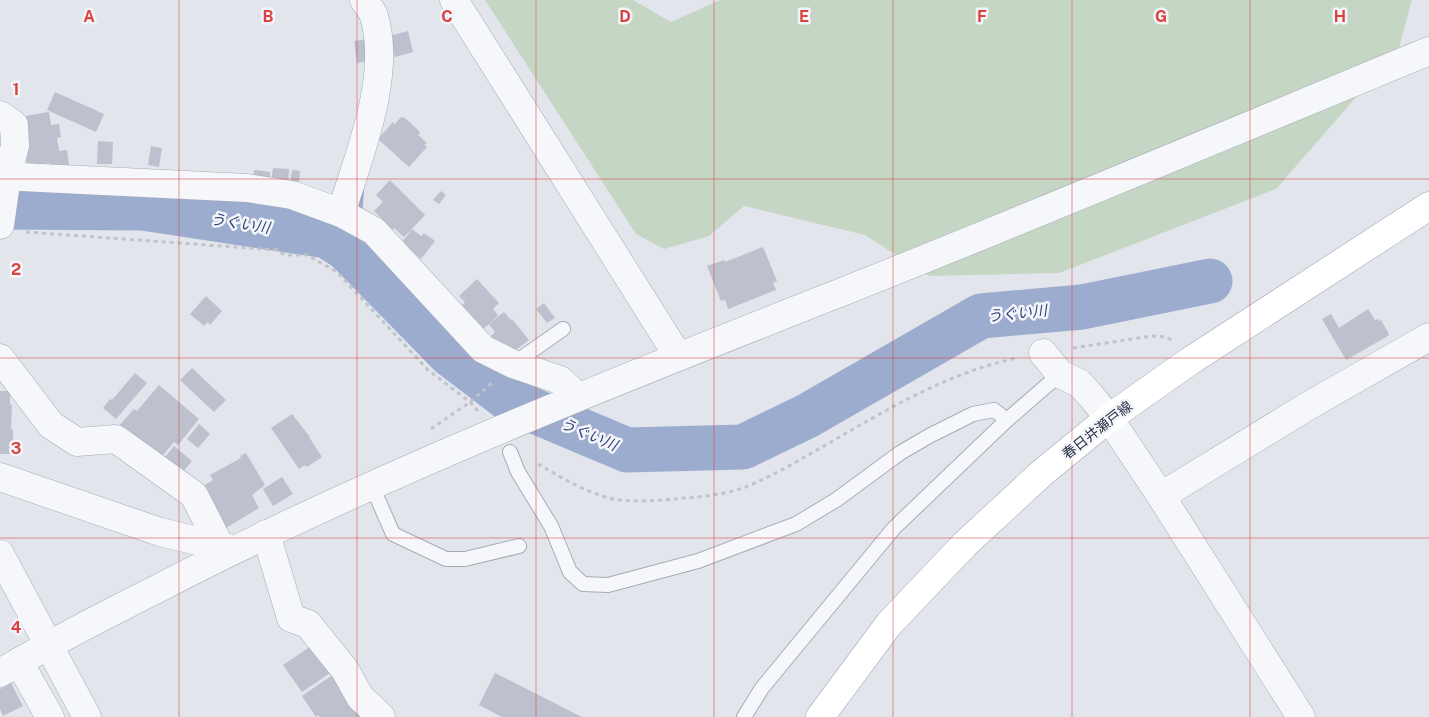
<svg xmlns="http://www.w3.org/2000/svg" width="1429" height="717" font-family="'Public Sans','Noto Sans JP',sans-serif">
	<rect width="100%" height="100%" fill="#e3e5ec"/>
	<polygon fill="#c5d7c4" points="485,0 633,0 671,22 720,0 1412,0 1399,48 1276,189 1059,273 929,276 865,235 744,206 709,236 664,249 636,234"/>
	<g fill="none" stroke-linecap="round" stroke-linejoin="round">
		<polyline stroke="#9cacce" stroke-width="8" points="347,249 357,229 360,191"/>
		<polyline stroke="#9cacce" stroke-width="45" points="0,207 143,208 327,236 347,249 450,354 513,402 627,450 743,447 807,416 981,316 1082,307 1210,281"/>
	</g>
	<g fill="#bdc0cd">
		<polygon points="408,31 413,52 395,57 389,36"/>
		<polygon points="367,39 370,61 357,63 354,41"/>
		<polygon points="55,92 104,114 96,132 47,110"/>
		<polygon points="49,112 51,125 59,124 61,137 57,138 59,151 67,150 69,165 51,169 50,163 28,167 26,159 24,160 20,117"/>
		<polygon points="401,117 403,118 404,117 418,130 420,133 418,135 427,143 424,145 427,147 409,167 378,139 393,122 395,124"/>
		<polygon points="98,141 113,142 112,164 97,164"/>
		<polygon points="151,146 162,148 159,167 148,165"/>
		<polygon points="273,168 289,169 288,184 271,182"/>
		<polygon points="254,170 270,172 270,181 253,179"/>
		<polygon points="292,170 300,171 299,185 290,185"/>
		<polygon points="390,180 425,215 404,237 394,228 389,233 379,222 382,219 374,211 383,202 376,195"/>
		<polygon points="441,191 446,195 439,204 433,200"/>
		<polygon points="412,229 421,236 424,233 435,241 421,259 411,250 409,252 400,245"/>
		<polygon points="763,247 777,281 773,283 776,290 728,309 725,300 721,301 707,266 724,260 725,262"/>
		<polygon points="477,279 499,303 493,309 498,315 490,323 504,312 511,320 512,319 529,340 512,353 490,337 495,332 489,324 482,330 460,307 465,302 459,296"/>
		<polygon points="206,296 222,311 210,325 208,322 204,326 190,314"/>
		<polygon points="544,303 555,318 547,323 536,309"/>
		<polygon points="1368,309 1375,320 1378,319 1379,321 1381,320 1389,334 1388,336 1346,360 1322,319 1331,314 1339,328"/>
		<polygon points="192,368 226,400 214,412 180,380"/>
		<polygon points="135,373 147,383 116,419 103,408 110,399 112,400"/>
		<polygon points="159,385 199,419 178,445 174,442 158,461 118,427 134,409 137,411"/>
		<polygon points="0,391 10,391 10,405 12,404 11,430 13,429 13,454 0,454"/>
		<polygon points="292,414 310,437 309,437 322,457 307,467 305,465 299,469 271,428"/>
		<polygon points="199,424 210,434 198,448 187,439"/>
		<polygon points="174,446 192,461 179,476 161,462"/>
		<polygon points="246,453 265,485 252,495 259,508 226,528 202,487 213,480 210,475 241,458 240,456"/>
		<polygon points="282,477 293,494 273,506 263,489"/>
		<polygon points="314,644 333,671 302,692 283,665"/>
		<polygon points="495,673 582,717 502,717 479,705"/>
		<polygon points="334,674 366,717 320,717 318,715 316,717 302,696"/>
		<polygon points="11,683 23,706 3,716 0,709 0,689"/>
	</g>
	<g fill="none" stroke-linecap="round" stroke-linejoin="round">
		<defs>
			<g id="service">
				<polyline points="513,364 563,329"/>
				<polyline points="510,452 518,472 551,526 570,572 583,584 608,585 698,561 796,524 836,500 900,453 929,436 973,414 994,410 1007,420"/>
				<polyline points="372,486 393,534 446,559 465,559 519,546"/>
				<polyline points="744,717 762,688 894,528 1007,420 1060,374"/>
			</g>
			<g id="minor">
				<polyline points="0,115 14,125 15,146 7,176 0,225"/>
				<polyline points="0,176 247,188 292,195 341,213 374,231 483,349 513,364 560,380 578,397"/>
				<path d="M341,213c18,-58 51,-137 33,-197 -2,-6 -7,-11 -10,-16"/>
				<polyline points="1043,353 1060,374 1079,383 1091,396 1109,418 1161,496 1301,717"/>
				<polyline points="0,358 51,425 77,442 116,439 194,495 220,546"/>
				<polyline points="0,477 160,532 232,549"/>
				<polyline points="1161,496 1308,406 1429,337"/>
				<polyline points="266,534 291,618 308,624 345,670 360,697 381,717"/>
				<polyline points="0,554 87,717"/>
				<polyline points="19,662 50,717"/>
			</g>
			<g id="tertiary">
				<polyline points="454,0 678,356"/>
				<path d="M0,673c52,-31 105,-58 159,-85 220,-114 452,-205 683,-296 196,-78 391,-160 587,-241"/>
			</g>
			<polyline id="primary" points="820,717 889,624 965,544 1043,472 1109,418 1190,361 1429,206"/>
		</defs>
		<use href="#service" stroke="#a7abb7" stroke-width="16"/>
		<use href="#minor" stroke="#a7abb7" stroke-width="29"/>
		<use href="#tertiary" stroke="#a7abb7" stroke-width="29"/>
		<use href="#primary" stroke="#a1a7b9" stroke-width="29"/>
		<g stroke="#c1c3cb" stroke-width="3" stroke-dasharray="4 4" stroke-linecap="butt">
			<polyline points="26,232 277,250 285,255 307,255 337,272 428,370 470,402 478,411"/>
			<polyline points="1073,348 1152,336 1166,337 1174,342"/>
			<polyline points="431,429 470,402 492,383"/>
			<path d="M538,464c24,14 49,29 75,35 17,3 44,2 61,0 24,-2 52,-4 74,-13 26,-11 50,-25 74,-39 63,-36 124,-74 195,-89"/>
		</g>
		<use href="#service" stroke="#f6f7fa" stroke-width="14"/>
		<use href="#minor" stroke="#f6f7fa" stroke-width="28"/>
		<use href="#tertiary" stroke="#f6f7fa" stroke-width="28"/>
		<use href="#primary" stroke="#fff" stroke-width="28"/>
	</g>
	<path fill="none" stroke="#d94440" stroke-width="1" stroke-opacity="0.55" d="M179,0v717M357,0v717M536,0v717M714,0v717M893,0v717M1072,0v717M1250,0v717M0,179h1429M0,358h1429M0,538h1429"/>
	<g text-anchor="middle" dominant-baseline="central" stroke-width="5" stroke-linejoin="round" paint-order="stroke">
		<g font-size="14" fill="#292f46" stroke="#f3f5f9">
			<text transform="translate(1097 430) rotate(-38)">春日井瀬戸線</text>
		</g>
		<g font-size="15" font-style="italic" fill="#30457e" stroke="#f3f5f9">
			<text transform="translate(240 223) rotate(9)">うぐい川</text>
			<text transform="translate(1017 313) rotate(-6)">うぐい川</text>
			<text transform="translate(589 434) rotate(23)">うぐい川</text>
		</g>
	</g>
	<g font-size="16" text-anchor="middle" font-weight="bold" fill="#d94440" stroke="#f3f5f9" stroke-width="5" stroke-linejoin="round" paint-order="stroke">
		<text x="89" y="22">A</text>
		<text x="268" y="22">B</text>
		<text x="447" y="22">C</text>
		<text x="625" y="22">D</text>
		<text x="804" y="22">E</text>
		<text x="982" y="22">F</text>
		<text x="1161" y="22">G</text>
		<text x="1340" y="22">H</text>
		<text x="16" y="95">1</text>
		<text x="16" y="275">2</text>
		<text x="16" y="454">3</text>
		<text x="16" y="633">4</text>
	</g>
</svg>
